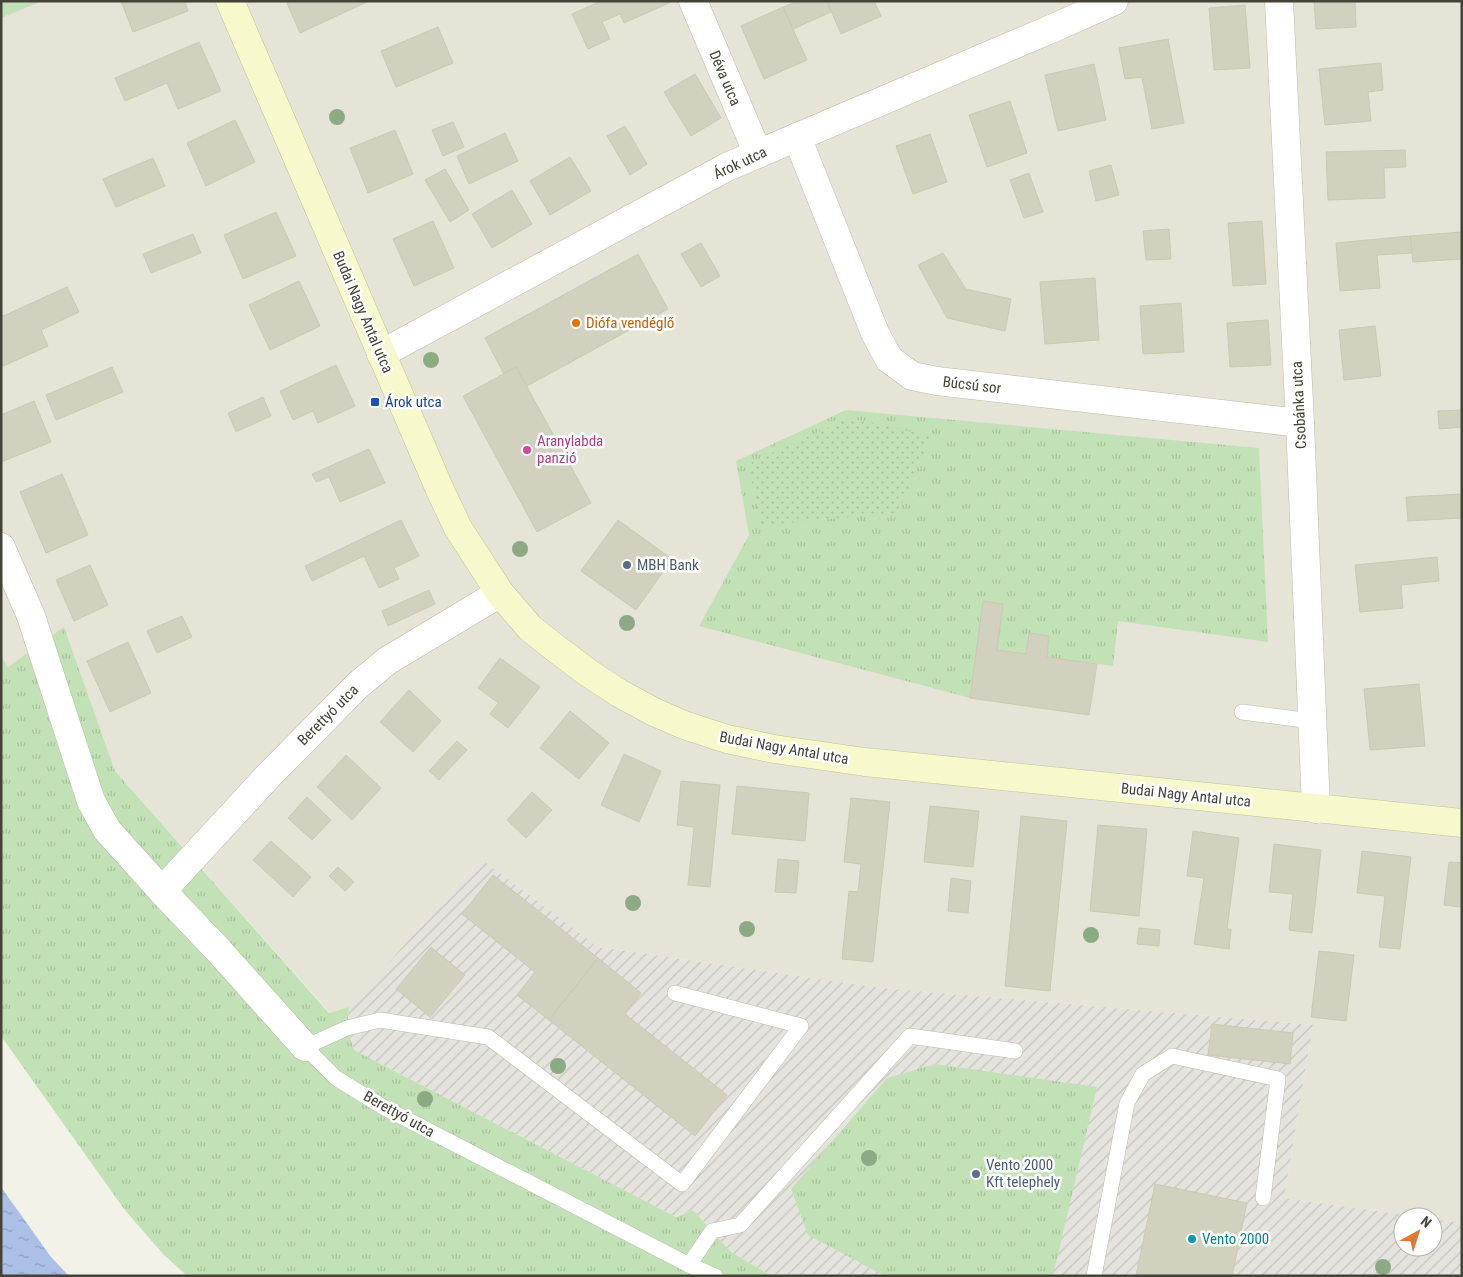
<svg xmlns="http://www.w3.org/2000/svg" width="1463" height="1277" font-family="'Roboto Condensed',sans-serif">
	<defs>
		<pattern id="industrial-furrows" width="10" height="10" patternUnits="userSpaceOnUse" patternTransform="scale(1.25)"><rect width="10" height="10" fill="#e5e3dd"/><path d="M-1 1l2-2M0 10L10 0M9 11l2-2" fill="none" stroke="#c6c4be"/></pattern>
		<pattern id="grass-tufts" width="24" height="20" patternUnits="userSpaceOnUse" patternTransform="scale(1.25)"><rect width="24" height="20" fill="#c3e1b6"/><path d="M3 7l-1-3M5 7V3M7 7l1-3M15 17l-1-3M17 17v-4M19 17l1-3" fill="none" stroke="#a9c29d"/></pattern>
		<pattern id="park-dots" width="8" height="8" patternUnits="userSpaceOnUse" patternTransform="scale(1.25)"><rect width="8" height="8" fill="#c3e1b6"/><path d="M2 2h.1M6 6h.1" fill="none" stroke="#a9c29d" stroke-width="1.8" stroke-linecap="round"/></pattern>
		<pattern id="water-ripples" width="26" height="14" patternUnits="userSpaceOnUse" patternTransform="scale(1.25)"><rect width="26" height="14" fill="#acc0e7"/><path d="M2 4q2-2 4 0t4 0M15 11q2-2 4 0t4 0" fill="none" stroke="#8e9ebc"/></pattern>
	</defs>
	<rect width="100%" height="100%" fill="#f2f2e8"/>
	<polygon fill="#e5e4d7" points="43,1 1462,1 1462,1223 1433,1219 1433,1217 1420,1217 1284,1198 1313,1025 881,988 598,947 481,859 349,1007 330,1013 115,771 64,628 8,667 1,656 1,18"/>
	<polygon fill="url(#industrial-furrows)" points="481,859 598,947 881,988 1313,1025 1284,1198 1420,1217 1403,1217 1403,1247 1433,1247 1433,1219 1462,1223 1462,1276 772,1276 731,1252 693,1210 676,1217 354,1050 347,1028 349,1007"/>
	<g fill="url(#grass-tufts)">
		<polygon points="846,410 1259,448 1268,642 1118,621 1113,666 1047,657 1049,636 1029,633 1026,654 997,650 1003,605 983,602 970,698 699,626 749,535 736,461"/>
		<polygon points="64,627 115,771 329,1013 349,1007 347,1028 354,1050 676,1217 693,1210 731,1252 772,1276 187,1276 163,1254 124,1209 1,1036 1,656 8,667"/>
		<polygon points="935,1064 1097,1087 1053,1276 885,1276 808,1235 791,1189 887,1078"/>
	</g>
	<polygon fill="url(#park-dots)" points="849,418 931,436 898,513 761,525 748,464"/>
	<polygon fill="#c3e1b6" points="1,1 43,1 1,18"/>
	<polygon fill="url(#water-ripples)" points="1,1187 51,1257 69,1276 1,1276"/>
	<g fill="#d2d0bf" stroke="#ccc9b3">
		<polygon points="121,1 185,1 188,11 133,32"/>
		<polygon points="286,1 369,1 300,33"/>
		<polygon points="601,1 668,1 669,3 624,23 620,14 602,22 610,39 588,49 572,14"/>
		<polygon points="798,1 827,1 831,12 793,29 783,7"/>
		<polygon points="827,1 874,1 881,16 841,34"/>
		<polygon points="1314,1 1355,1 1356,27 1316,29"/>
		<polygon points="1245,5 1250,68 1214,70 1209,8"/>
		<polygon points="783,7 807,60 764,79 741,26"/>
		<polygon points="438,27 453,63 396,87 381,51"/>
		<polygon points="1168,39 1184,123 1152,129 1142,77 1125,79 1119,48"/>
		<polygon points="199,42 221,91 178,109 167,83 125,101 115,78"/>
		<polygon points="1381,63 1383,90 1368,92 1371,121 1325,125 1319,69"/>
		<polygon points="1094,64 1106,120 1058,131 1045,75"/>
		<polygon points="695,74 721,118 691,136 664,92"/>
		<polygon points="1010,101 1027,153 987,167 969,115"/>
		<polygon points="235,120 255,162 206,186 187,143"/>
		<polygon points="453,122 464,147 443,156 432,130"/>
		<polygon points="625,126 647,164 630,175 607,136"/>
		<polygon points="395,130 413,174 368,193 350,148"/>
		<polygon points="505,133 518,161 469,184 457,156"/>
		<polygon points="930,134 947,182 913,194 896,146"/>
		<polygon points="1405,150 1406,167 1384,168 1385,198 1328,200 1326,152"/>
		<polygon points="570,157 591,191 550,215 530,181"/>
		<polygon points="153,158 165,186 116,207 103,179"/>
		<polygon points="1111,165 1119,195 1096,201 1089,171"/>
		<polygon points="445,169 469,210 450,222 425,180"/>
		<polygon points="1029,173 1043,212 1024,218 1010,180"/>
		<polygon points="512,190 532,224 492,248 472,214"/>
		<polygon points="276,212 296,256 243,279 224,235"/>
		<polygon points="433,221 454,268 414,286 393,239"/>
		<polygon points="1262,221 1266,284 1233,286 1228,223"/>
		<polygon points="1169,229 1171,259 1146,260 1143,231"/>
		<polygon points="1462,232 1462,259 1413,262 1410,236"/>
		<polygon points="193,234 201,253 151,273 143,254"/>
		<polygon points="1410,236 1412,253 1377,255 1380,288 1340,291 1336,243"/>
		<polygon points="701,243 720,276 701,287 681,254"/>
		<polygon points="943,253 966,289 1011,299 1005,331 947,318 918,265"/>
		<polygon points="638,254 668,309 527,386 516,367 504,374 485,338"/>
		<polygon points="1095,278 1099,340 1045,344 1040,282"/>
		<polygon points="299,281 320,326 270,350 249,305"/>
		<polygon points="67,287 79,312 41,330 48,346 1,367 1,317"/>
		<polygon points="1181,303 1184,352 1143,354 1140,306"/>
		<polygon points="1268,320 1271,365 1230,367 1227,323"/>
		<polygon points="1375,326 1381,376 1344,380 1339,330"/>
		<polygon points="336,365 355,406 318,423 313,411 293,420 280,391"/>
		<polygon points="112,367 123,392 56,420 46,395"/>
		<polygon points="516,367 591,503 537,532 463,396"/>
		<polygon points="263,397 271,416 236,432 228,413"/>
		<polygon points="34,401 51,442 1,462 1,415"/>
		<polygon points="1462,410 1462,427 1439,429 1438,411"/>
		<polygon points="369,449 385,483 340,502 329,477 316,482 312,474"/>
		<polygon points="62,474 88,535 46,553 20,492"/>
		<polygon points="1462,494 1462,518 1408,521 1406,497"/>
		<polygon points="401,520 419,556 394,568 399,579 379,588 364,556 312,581 305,566"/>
		<polygon points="618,520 672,559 636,610 581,571"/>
		<polygon points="1437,557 1439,581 1401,585 1403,608 1360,612 1355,565"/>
		<polygon points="90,565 108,605 74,621 56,580"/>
		<polygon points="429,590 435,604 388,626 382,611"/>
		<polygon points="983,601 1003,604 997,650 1026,654 1029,633 1049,636 1047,657 1097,664 1089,715 970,698"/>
		<polygon points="182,616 192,637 157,653 147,631"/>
		<polygon points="128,642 151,693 110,712 87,661"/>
		<polygon points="500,658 540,687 508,728 490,714 498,703 478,688"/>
		<polygon points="1419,684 1425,746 1370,750 1364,689"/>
		<polygon points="409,690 441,721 413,752 380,722"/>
		<polygon points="570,711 609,743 579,779 540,748"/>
		<polygon points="457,741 467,750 439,780 429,771"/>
		<polygon points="624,754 661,771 639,822 601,805"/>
		<polygon points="346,755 381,788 352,820 317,787"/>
		<polygon points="681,781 720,785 710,887 688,885 694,827 677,825"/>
		<polygon points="737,786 809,793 805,841 732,834"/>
		<polygon points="532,792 552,810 526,838 507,820"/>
		<polygon points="307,797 331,820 312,840 288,818"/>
		<polygon points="851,798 890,802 873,962 842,959 849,891 858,892 861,864 844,862"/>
		<polygon points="930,806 979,811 973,867 924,862"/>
		<polygon points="1021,816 1067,821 1050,991 1005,986"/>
		<polygon points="1098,825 1147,829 1139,916 1090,911"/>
		<polygon points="1193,831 1239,838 1227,929 1231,929 1229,949 1194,944 1204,878 1187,876"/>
		<polygon points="271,841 311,877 293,897 253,860"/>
		<polygon points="1274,844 1321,850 1312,933 1289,930 1293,894 1269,892"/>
		<polygon points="1362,851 1411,857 1400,949 1379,947 1385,896 1357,893"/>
		<polygon points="778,859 799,861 796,893 775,892"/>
		<polygon points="1449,862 1462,863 1462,907 1444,905"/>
		<polygon points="338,867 354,882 345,891 329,876"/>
		<polygon points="493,875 598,958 549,1020 517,995 535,972 462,914"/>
		<polygon points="951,878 971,881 968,913 948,911"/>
		<polygon points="1139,928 1160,930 1159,946 1137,944"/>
		<polygon points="431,947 465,975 430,1017 396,989"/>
		<polygon points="1319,951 1354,955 1346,1021 1311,1017"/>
		<polygon points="598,958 641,993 625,1014 727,1095 695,1136 549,1020"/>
		<polygon points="1212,1024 1293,1033 1290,1064 1208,1055"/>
		<polygon points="1155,1184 1247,1203 1232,1276 1136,1276"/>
	</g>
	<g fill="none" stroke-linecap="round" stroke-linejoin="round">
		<defs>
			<g id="service">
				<polyline points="1242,712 1312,721"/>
				<polyline points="675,993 801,1026 682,1184 488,1037 380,1020 347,1028 305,1047 336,1078 383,1107 689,1265 715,1276"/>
				<polyline points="689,1265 712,1231 740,1225 910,1036 1015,1051"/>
				<polyline points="1094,1276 1127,1103 1143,1074 1172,1056 1278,1079 1263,1198"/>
			</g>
			<g id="minor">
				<polyline points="693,1 758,154"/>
				<polyline points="1279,1 1300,423 1316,809"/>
				<polyline points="797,137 875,333 889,359 912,376 937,381 1300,423"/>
				<polyline points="381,354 727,167 1051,29 1114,1"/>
				<polyline points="1,547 31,616 91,801 107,830 162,891 220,952 305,1047"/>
				<polyline points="162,891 271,773 358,685 387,661 500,593"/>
			</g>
			<polyline id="secondary" points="230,1 440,490 458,528 500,593 530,628 554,647 587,672 619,693 654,712 684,725 727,739 774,749 865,762 1462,823"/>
		</defs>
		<use href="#service" stroke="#bcbbac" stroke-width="16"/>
		<use href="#minor" stroke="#bcbbac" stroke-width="29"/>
		<use href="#secondary" stroke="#c3c397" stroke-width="29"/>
		<use href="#service" stroke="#fff" stroke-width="15"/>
		<use href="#minor" stroke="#fff" stroke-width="28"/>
		<use href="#secondary" stroke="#f7f8cc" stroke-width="28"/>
	</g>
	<g fill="#8caa84">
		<circle cx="337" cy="117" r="8"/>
		<circle cx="431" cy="360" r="8"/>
		<circle cx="520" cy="549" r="8"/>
		<circle cx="627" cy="623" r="8"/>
		<circle cx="633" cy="903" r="8"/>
		<circle cx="747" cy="929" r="8"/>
		<circle cx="1091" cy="935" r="8"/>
		<circle cx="558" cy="1066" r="8"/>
		<circle cx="425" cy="1099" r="8"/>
		<circle cx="869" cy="1158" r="8"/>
		<circle cx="1383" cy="1267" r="8"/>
	</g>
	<circle fill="#e8710a" stroke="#fff" stroke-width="2" cx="576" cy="323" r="5"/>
	<rect fill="#1a4fb4" stroke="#fff" stroke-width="2" x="370" y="397" width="10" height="10" rx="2.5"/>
	<circle fill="#d1479c" stroke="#fff" stroke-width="2" cx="527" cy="450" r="5"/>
	<g fill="#5c6f8a" stroke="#fff" stroke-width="2">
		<circle cx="627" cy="565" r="5"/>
		<circle cx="976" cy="1174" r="5"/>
	</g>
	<circle fill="#0f9aa8" stroke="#fff" stroke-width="2" cx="1192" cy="1239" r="5"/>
	<g text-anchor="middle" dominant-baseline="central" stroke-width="5" stroke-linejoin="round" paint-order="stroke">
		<g font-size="15" fill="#454338" stroke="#fff">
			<text transform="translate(725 78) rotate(67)">Déva utca</text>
			<text transform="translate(740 163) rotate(-25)">Árok utca</text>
			<text transform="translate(363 312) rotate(67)">Budai Nagy Antal utca</text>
			<text transform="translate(972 385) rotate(7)">Búcsú sor</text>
			<text transform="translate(1299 405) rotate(-93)">Csobánka utca</text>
			<text transform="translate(328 715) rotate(-45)">Berettyó utca</text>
			<text transform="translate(784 748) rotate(10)">Budai Nagy Antal utca</text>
			<text transform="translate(1186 795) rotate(6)">Budai Nagy Antal utca</text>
			<text transform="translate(399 1114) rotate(29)">Berettyó utca</text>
		</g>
		<g font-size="15" fill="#c56008" stroke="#fff" text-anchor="start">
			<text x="586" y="323">Diófa vendéglő</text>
		</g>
		<g font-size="15" fill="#164399" stroke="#fff" text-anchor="start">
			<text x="385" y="402">Árok utca</text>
		</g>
		<g font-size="15" fill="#b23c85" stroke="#fff" text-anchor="start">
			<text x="537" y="441">Aranylabda<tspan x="537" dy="17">panzió</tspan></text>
		</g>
		<g font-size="15" fill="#4e5e75" stroke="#fff" text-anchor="start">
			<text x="637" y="565">MBH Bank</text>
			<text x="986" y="1165">Vento 2000<tspan x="986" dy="17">Kft telephely</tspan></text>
		</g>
		<g font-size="15" fill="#0d838f" stroke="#fff" text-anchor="start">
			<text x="1202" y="1239">Vento 2000</text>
		</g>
	</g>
	<rect width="1463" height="1277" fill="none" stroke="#454338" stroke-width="5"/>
	<g transform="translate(1418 1232) rotate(39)"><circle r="24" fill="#ffffff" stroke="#b5b4af"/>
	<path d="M0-4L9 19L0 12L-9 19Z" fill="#e07932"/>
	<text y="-8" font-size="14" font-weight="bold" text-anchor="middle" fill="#454338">N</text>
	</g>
</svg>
